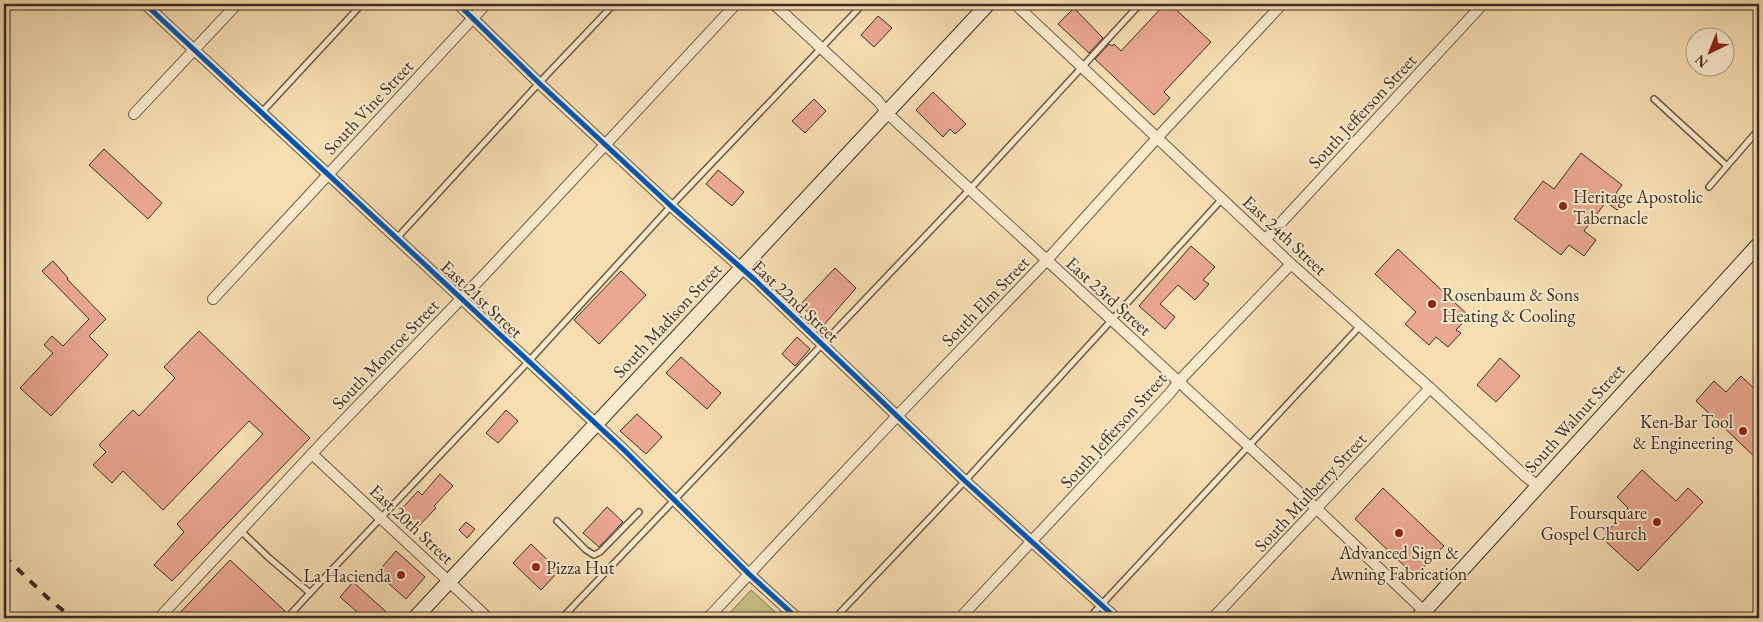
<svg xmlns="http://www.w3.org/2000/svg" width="1763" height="622" font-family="'EB Garamond',serif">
	<rect width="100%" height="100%" fill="#f6deb1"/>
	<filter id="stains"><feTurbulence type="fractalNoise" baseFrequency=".004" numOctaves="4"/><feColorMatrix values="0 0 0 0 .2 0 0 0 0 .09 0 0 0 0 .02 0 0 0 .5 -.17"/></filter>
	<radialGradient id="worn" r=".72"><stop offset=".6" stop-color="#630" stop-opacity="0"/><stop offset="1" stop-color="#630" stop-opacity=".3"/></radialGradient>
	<polygon fill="#c4bf86" stroke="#817654" points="751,590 782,618 725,618"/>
	<g fill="#eaa791" stroke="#3e2d23">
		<polygon points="1165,4 1170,4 1211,42 1164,92 1170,98 1154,115 1095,59 1109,44 1112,46 1114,44 1121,51"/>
		<polygon points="1074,8 1103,38 1089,53 1058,24"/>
		<polygon points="878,16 892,28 874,47 861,35"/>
		<polygon points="933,92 966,124 955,134 950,129 943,137 916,110"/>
		<polygon points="814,99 826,111 805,133 792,121"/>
		<polygon points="104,149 162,203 148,219 89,165"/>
		<polygon points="1581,153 1622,185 1616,193 1625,200 1617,210 1606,202 1584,231 1596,240 1584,256 1569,245 1561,255 1514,219 1543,181 1554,189"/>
		<polygon points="718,170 744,192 732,206 706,184"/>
		<polygon points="1191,246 1215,267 1203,280 1209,284 1195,300 1178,285 1160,304 1175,317 1165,329 1139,306"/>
		<polygon points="1398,249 1469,316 1456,330 1461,333 1448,347 1436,337 1429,345 1405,324 1416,312 1375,274"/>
		<polygon points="53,261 68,278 67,279 106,319 89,336 108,355 51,416 20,388 53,353 44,345 52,336 63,346 89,319 42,271"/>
		<polygon points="835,268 856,288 823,326 800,305"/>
		<polygon points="621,271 646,295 599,344 574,320"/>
		<polygon points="199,331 310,438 172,581 154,565 184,532 177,524 263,434 249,421 163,510 123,471 112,483 93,465 106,452 99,445 133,410 139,416 175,378 164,367"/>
		<polygon points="797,337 810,349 795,366 782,354"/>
		<polygon points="681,357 721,393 707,409 666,373"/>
		<polygon points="1500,358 1520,376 1496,402 1477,385"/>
		<polygon points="1741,376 1759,393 1759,461 1696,401 1714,381 1726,392"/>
		<polygon points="506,410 518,421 498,443 486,433"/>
		<polygon points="637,414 662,437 646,454 620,431"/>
		<polygon points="1642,470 1676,501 1688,488 1703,502 1638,571 1602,538 1628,508 1617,497"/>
		<polygon points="440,474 453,486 434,506 436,508 415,530 397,514 418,491 422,495"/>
		<polygon points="1383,488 1444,546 1415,576 1355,519"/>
		<polygon points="607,507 623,522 599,547 583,533"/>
		<polygon points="466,522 475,529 467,538 459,530"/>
		<polygon points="531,544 559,571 541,590 513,563"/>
		<polygon points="396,551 425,577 406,599 377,573"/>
		<polygon points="230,560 286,612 283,616 281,618 175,618"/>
		<polygon points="353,582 393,618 364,618 340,597"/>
	</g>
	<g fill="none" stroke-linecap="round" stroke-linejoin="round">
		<defs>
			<g id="service">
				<polyline points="1654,99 1727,166 1759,129"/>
				<polyline points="262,112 362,4"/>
				<polyline points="1709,187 1727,166"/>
				<polyline points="397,238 539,83 614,4"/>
				<polyline points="557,521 586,550 594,555 600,552 639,512"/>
				<polyline points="241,531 268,557 310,593 529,361 671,206 863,4"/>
				<polyline points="287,618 310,593"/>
				<polyline points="562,618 970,189 1140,4"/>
				<polyline points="835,618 965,481 1222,199"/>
				<polyline points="1089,618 1360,326"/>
			</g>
			<g id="minor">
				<polyline points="145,4 623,449 749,574 797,618"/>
				<polyline points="458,4 539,83 671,206 755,280 965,481 1116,618"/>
				<polyline points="774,4 878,101 887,113 1317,509 1424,611"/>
				<polyline points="1015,4 1291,264 1430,388 1525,476 1538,486"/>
				<polyline points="134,114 237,4"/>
				<polyline points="1265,240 1483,4"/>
				<polyline points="213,299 486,4"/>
				<polyline points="312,454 488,618"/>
				<polyline points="159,618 323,442 486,273 736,4"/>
				<polyline points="708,618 898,415 1046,261 1157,138 1282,4"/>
				<polyline points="960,618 1170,393 1179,381 1291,264"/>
				<polyline points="1213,618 1430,388"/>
			</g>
			<g id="secondary">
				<polyline points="415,618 988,4"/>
				<polyline points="1418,618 1759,244"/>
			</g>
		</defs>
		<use href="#service" stroke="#6c5946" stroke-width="8"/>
		<use href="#minor" stroke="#6c5946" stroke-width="12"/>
		<use href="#secondary" stroke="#3e2d23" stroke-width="16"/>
		<use href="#service" stroke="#f9eacc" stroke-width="5"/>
		<use href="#minor" stroke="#f9eacc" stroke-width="10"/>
		<use href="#secondary" stroke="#f9eacc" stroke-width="14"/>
		<polyline stroke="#3e2d23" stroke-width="4" stroke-dasharray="9 9" stroke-linecap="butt" points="4,556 51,601 73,618"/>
		<defs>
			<g id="cycleway">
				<polyline points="145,4 623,449 749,574 797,618"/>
				<polyline points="458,4 539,83 671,206 755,280 965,481 1116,618"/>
			</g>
		</defs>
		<use href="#cycleway" stroke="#f9eacc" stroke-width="8"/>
		<use href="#cycleway" stroke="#0057b8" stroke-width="5"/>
	</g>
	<g fill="#8f2418" stroke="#f9eacc" stroke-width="2">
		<circle cx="1563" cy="206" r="5"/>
		<circle cx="1432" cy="304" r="5"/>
		<circle cx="1743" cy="431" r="5"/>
		<circle cx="1657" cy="522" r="5"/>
		<circle cx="1399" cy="533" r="5"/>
		<circle cx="536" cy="567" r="5"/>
		<circle cx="401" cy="575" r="5"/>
	</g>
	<g text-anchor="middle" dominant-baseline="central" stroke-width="4" stroke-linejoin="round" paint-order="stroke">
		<g font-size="18" fill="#3e2d23" stroke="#f9eacc">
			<text transform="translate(368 107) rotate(-47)">South Vine Street</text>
			<text transform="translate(1362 111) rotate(-47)">South Jefferson Street</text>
			<text transform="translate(1285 235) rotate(43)">East 24th Street</text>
			<text transform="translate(1109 296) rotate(42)">East 23rd Street</text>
			<text transform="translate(482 299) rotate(43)">East 21st Street</text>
			<text transform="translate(796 301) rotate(43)">East 22nd Street</text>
			<text transform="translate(985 301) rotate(-46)">South Elm Street</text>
			<text transform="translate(667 320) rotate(-47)">South Madison Street</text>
			<text transform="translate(385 354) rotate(-46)">South Monroe Street</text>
			<text transform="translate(1574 418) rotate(-48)">South Walnut Street</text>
			<text transform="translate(1113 430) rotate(-48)">South Jefferson Street</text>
			<text transform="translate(1310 492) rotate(-47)">South Mulberry Street</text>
			<text transform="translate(412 524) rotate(43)">East 20th Street</text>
		</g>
		<g font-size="18" fill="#3e2d23" stroke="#f9eacc" text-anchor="start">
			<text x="1573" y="196">Heritage Apostolic<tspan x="1573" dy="21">Tabernacle</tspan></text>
			<text x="1442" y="294">Rosenbaum &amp; Sons<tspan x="1442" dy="21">Heating &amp; Cooling</tspan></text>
			<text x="1733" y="421" text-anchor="end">Ken-Bar Tool<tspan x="1733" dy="21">&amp; Engineering</tspan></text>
			<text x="1647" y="512" text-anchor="end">Foursquare<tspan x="1647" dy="21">Gospel Church</tspan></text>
			<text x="1399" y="552" text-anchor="middle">Advanced Sign &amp;<tspan x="1399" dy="21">Awning Fabrication</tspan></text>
			<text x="546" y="567">Pizza Hut</text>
			<text x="391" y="575" text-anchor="end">La Hacienda</text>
		</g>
	</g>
	<rect width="1763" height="622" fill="none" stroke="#f6deb1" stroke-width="20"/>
	<rect x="5" y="5" width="1753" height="612" fill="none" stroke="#3e2d23" stroke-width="2.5"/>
	<rect x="10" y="10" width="1743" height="602" fill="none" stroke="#3e2d23"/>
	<g transform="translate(1710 52) rotate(223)"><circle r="24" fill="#f9eacc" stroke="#ae9e88"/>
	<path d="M0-4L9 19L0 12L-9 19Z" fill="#8f2418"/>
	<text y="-8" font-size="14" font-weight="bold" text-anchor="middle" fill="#3e2d23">N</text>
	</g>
	<rect width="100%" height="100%" filter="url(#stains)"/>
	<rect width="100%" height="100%" fill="url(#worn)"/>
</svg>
